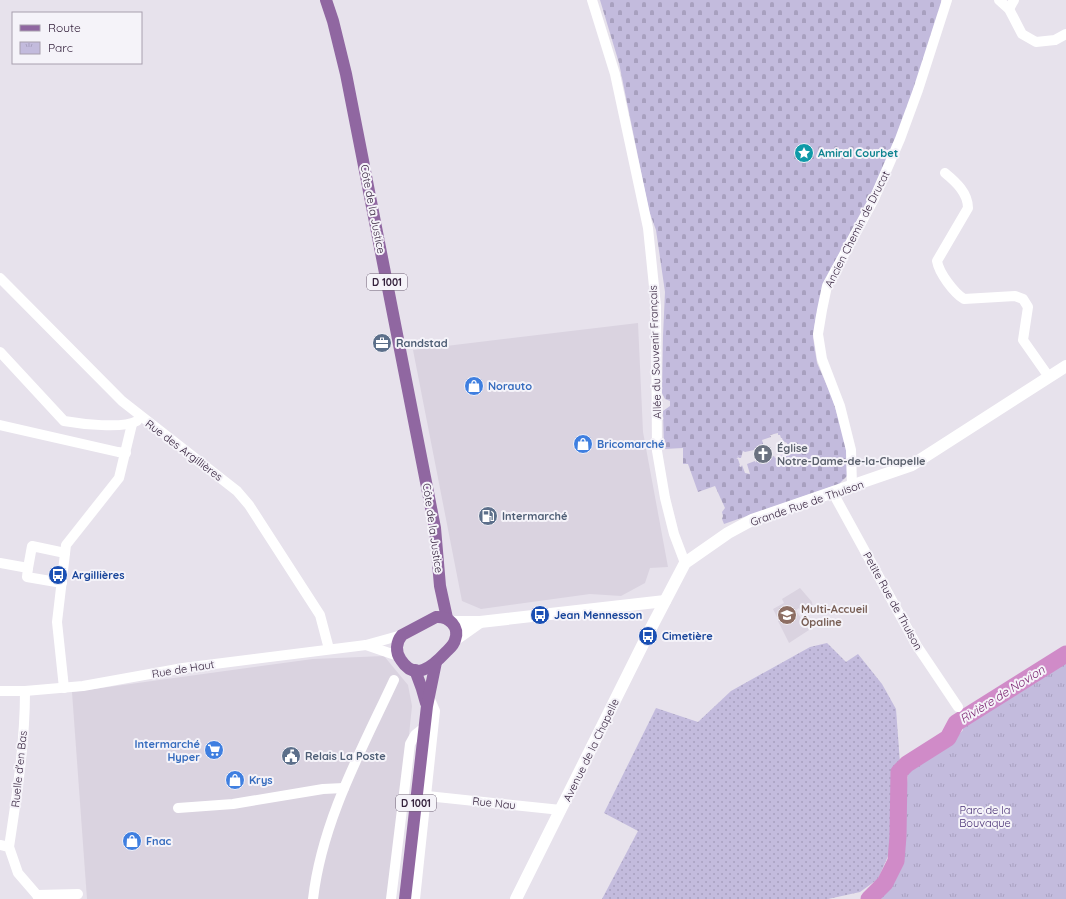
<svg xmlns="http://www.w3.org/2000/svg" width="1066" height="899" font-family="Quicksand,sans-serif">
	<defs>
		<pattern id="cemetery-stones" width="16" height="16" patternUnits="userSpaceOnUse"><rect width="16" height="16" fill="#c3bbdd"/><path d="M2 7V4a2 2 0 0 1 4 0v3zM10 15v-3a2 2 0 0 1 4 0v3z" fill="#a8a0bf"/></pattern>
		<pattern id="park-tufts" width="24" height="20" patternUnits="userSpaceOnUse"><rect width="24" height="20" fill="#c3bbdd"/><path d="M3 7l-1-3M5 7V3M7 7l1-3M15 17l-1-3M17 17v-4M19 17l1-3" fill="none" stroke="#a8a0bf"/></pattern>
		<pattern id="garden-dots" width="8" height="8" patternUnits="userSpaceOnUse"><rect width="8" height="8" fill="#c3bbdd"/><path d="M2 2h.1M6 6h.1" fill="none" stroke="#a8a0bf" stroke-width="1.8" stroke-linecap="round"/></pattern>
	</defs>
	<rect width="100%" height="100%" fill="#e7e2ec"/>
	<g fill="#dad3e0">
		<polygon points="638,323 643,432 668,567 650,568 645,583 621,596 590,594 481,609 462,601 413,350"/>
		<polygon points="800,588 812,602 813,608 802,613 799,608 796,610 803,622 805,622 809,630 789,643 778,621 780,620 779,617 777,617 773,609 784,603 782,599"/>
		<polygon points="384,656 408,685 412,706 392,899 87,899 72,692 313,659"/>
	</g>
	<path fill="url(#cemetery-stones)" fill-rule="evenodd" d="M600,0h341v6l-45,144 -80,165 -3,22 4,26 15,34 14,48 1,31 -8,8 -115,40 -2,-5 1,-3 -1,-4 3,-4 -10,-22 -17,6 -10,-28h-5v-16l-19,1 -1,-38 7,-5v-5l-5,-2 -3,-6 1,-57 2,-44 -9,-62 -7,-19 -30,-148zM778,433v2h2l1,3h1l1,3 4,2 1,5 -2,4 -3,1v2l-8,3 -1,-2 -7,2v2l-1,-2 -5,2v2l-1,-2 -4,1v2l-1,-2 -8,3 3,10 -5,-1 -3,-8 -1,2 -2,-1 1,-1 -2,-6h-2l2,-1 -1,-2 2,2h2l2,-7 2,1 9,-2v-2l1,2 9,-3 -2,-7 9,-3 -1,-2z"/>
	<polygon fill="url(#park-tufts)" points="1066,648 1066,899 881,899 901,862 908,770 951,743 963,730 957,718"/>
	<polygon fill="url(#garden-dots)" points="827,643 846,662 858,654 882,684 896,709 900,763 891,787 891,849 878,879 860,892 828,899 602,899 638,831 604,813 656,708 698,722 731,691 810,647"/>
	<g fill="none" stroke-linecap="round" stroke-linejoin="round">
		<polyline stroke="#d08bc8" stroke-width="17" points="869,899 885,883 896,861 898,836 899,772 907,764 948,738 956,723 1066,654"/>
		<g stroke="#fff" stroke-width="10">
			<polyline points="592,0 615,74 648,228 656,306 657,451 665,498 674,534 685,563"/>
			<polyline points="999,0 1009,9 1022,34 1036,42 1055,40 1066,34"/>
			<polyline points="1009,9 1014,0"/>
			<path d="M945,173c11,9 23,20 23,35l-31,53c2,12 17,32 27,38l51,-3 8,3 5,8 -5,33 26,37"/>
			<polyline points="0,278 122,401 237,491 249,505 320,615 329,649"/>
			<path d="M0,352l64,69c17,3 59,8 73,0"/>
			<polyline points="0,425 118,452 126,453"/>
			<polyline points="852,486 851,450 840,406 822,359 818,334 822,310 827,286 874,199 900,139 918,90 947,0"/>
			<polyline points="833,493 917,646 958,707"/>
			<polyline points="0,563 28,568 27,577 62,583"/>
			<polyline points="28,568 32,546 65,553"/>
			<polyline points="366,645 398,656"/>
			<polyline points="64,688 57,622 66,545 119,478 132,424"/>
			<polyline points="0,691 25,691 83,686 183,668 366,645 402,635"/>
			<polyline points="427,796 561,810"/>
			<polyline points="178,808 233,804 323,789 344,788"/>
			<polyline points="0,845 9,847 18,873 37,895 39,899"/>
			<path d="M9,847c8,-52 16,-104 16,-156"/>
			<polyline points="37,895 78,894"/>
			<path d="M313,899c9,-78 48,-148 81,-219"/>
			<polyline points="391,899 410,744 415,735 425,727"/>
			<polyline points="415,899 435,711 429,697"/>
		</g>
		<g stroke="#fff" stroke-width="12">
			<polyline points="452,622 480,622 665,601"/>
			<polyline points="456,639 480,622"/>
			<polyline points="516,899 651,628 685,563 728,533 752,520 912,465 1066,366"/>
		</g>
		<g stroke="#9067a1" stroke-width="12">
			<polyline points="326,0 333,21 346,74 435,528 440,586 447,618"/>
			<path d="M436,617c13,-1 24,10 19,23 -1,5 -6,9 -9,12 -13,14 -31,30 -45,8 -6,-8 -5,-18 1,-25z"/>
			<polyline points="415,670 422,689 426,703"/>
			<polyline points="405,899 427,706 436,662"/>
		</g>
	</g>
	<defs>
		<symbol id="sight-disc" viewBox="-11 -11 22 22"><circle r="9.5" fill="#0f9aa8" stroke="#f5f3f9"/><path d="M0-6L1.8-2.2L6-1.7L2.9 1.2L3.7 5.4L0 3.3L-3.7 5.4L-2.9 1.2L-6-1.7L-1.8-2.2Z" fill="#fff"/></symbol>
		<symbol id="office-disc" viewBox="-11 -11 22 22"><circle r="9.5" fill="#5c6f8a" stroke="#f5f3f9"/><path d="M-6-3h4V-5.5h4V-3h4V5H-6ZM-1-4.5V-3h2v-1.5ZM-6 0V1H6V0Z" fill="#fff"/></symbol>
		<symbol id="shop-disc" viewBox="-11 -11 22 22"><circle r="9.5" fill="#3f7fe0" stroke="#f5f3f9"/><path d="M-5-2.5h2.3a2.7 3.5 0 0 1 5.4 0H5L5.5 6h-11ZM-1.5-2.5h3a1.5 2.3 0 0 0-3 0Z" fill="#fff"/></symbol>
		<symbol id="church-disc" viewBox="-11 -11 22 22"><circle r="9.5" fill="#6b7280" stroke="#f5f3f9"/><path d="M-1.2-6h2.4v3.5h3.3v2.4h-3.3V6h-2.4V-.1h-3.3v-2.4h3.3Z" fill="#fff"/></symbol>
		<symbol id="fuel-disc" viewBox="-11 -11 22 22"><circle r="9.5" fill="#5c6f8a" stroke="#f5f3f9"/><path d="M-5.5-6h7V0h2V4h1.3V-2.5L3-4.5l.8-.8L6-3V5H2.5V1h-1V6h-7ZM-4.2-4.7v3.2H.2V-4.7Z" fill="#fff"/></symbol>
		<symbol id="bus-disc" viewBox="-11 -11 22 22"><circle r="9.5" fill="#1a4fb4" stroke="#f5f3f9"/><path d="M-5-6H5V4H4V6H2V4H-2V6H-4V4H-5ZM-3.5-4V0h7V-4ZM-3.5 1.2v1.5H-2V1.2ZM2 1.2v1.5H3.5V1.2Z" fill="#fff"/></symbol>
		<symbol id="school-disc" viewBox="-11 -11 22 22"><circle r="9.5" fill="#8d6e63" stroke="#f5f3f9"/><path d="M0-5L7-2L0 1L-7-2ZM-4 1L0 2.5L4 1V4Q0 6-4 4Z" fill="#fff"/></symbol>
		<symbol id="supermarket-disc" viewBox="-11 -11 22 22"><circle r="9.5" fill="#3f7fe0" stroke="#f5f3f9"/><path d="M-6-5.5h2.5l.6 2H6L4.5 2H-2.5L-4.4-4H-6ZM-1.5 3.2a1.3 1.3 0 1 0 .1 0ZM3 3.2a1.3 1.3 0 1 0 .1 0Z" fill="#fff"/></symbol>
		<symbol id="civic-disc" viewBox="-11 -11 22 22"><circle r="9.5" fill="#5c6f8a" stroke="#f5f3f9"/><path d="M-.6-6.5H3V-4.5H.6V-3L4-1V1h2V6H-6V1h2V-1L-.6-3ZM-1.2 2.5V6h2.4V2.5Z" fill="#fff"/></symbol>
	</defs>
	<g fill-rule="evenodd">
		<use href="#sight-disc" x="793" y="142" width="22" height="22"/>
		<use href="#office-disc" x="371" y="332" width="22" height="22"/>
		<use href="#shop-disc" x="463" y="375" width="22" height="22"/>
		<use href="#shop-disc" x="572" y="433" width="22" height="22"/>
		<use href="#church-disc" x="752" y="443" width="22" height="22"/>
		<use href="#fuel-disc" x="477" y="505" width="22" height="22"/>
		<use href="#bus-disc" x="47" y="564" width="22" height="22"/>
		<use href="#bus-disc" x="529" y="604" width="22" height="22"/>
		<use href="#school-disc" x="776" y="604" width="22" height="22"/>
		<use href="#bus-disc" x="637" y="625" width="22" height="22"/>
		<use href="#supermarket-disc" x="203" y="739" width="22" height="22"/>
		<use href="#civic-disc" x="280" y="745" width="22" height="22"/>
		<use href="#shop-disc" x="224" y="769" width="22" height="22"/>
		<use href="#shop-disc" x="121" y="830" width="22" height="22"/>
	</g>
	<g text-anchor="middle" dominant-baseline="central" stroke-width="4" stroke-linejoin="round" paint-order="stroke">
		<g fill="#f5f3f9" stroke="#6f6175" stroke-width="1">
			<rect x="367" y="274" width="40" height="16" rx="3"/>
			<rect x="396" y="795" width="40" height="16" rx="3"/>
		</g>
		<g font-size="10" font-weight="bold" fill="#35223d">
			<text x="387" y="282">D 1001</text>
			<text x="416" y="803">D 1001</text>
		</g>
		<g font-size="11" font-weight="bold" fill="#0d838f" stroke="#f5f3f9" text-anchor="start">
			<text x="818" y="153">Amiral Courbet</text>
		</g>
		<g font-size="11" fill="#35223d" stroke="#f5f3f9">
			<text transform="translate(373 209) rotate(79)">Côte de la Justice</text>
			<text transform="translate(857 229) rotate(-63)">Ancien Chemin de Drucat</text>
			<text transform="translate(655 352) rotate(-92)">Allée du Souvenir Français</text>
			<text transform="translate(184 450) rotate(37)">Rue des Argillières</text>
			<text transform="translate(807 503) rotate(-19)">Grande Rue de Thuison</text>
			<text transform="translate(433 528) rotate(82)">Côte de la Justice</text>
			<text transform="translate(893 601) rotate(61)">Petite Rue de Thuison</text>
			<text transform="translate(183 669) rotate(-9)">Rue de Haut</text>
			<text transform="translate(591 750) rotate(-64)">Avenue de la Chapelle</text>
			<text transform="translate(19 769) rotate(-84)">Ruelle d'en Bas</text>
			<text transform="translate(494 803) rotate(6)">Rue Nau</text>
		</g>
		<g font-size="11" font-weight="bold" fill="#4e5e75" stroke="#f5f3f9" text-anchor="start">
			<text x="396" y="343">Randstad</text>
			<text x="502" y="516">Intermarché</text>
			<text x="305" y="756">Relais La Poste</text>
		</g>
		<g font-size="11" font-weight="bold" fill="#366cbe" stroke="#f5f3f9" text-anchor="start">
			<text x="488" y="386">Norauto</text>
			<text x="597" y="444">Bricomarché</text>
			<text x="200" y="744" text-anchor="end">Intermarché<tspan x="200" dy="13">Hyper</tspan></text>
			<text x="249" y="780">Krys</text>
			<text x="146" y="841">Fnac</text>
		</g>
		<g font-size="11" font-weight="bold" fill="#5b616d" stroke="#f5f3f9" text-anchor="start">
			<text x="777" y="448">Église<tspan x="777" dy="13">Notre-Dame-de-la-Chapelle</tspan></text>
		</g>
		<g font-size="11" font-weight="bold" fill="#164399" stroke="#f5f3f9" text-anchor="start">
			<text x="72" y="575">Argillières</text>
			<text x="554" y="615">Jean Mennesson</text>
			<text x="662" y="636">Cimetière</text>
		</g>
		<g font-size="11" font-weight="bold" fill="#785e54" stroke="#f5f3f9" text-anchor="start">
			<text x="801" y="609">Multi-Accueil<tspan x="801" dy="13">Ôpaline</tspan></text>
		</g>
		<g font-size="11" fill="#452d73" stroke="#f5f3f9">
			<text x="985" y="810">Parc de la<tspan x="985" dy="13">Bouvaque</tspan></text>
		</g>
		<g font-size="12" font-style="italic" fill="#781d6c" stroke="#f5f3f9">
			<text transform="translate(1002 694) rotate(-32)">Rivière de Novion</text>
		</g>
	</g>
	<rect x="12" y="12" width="130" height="52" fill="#f5f3f9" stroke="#a89fae"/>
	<rect x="20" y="25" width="20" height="6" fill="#9067a1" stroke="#a89fae"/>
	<text x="48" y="32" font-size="12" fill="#35223d">Route</text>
	<rect x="20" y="42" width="20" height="12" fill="url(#park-tufts)" stroke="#a89fae"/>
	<text x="48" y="52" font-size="12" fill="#35223d">Parc</text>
</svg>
